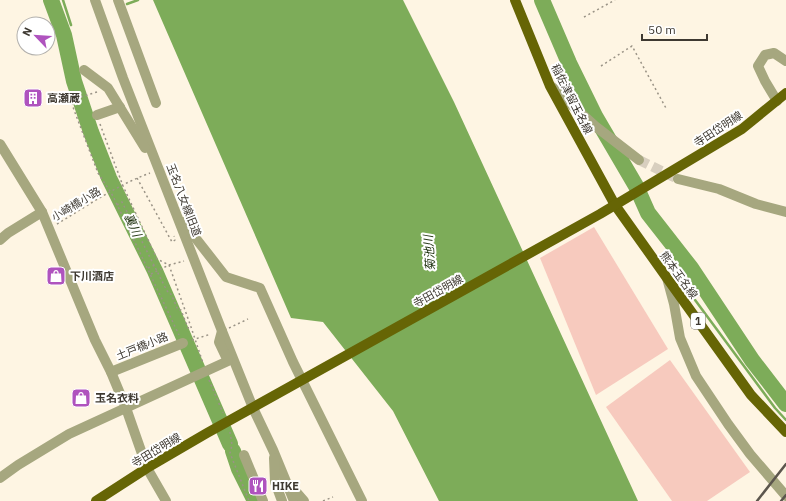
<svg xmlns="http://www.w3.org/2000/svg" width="786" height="501" font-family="'IBM Plex Sans','Noto Sans JP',sans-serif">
	<rect width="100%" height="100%" fill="#fef5e3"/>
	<g fill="#f7cabe">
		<polygon points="594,227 668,349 596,395 540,258"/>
		<polygon points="670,360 750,472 707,501 672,501 606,407"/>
	</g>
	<polygon fill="#7dac59" points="153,0 403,0 454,102 638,501 439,501 393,411 323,322 291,318"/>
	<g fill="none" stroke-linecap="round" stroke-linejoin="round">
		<g stroke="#7dac59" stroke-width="2.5">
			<polyline points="63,0 71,25"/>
			<polyline points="127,4 138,0"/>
			<polyline points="681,281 775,408 786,420"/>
		</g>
		<g stroke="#7dac59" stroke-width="16">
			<polyline points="51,0 64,35 74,81 91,132 109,178 155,271 230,444"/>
			<polyline points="542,0 569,63 595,116 636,186 648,213 691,268 752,360 786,404"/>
			<polyline points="233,451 239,469 255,501"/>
		</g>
		<polyline stroke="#d8cfbf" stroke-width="10" stroke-dasharray="10 5" stroke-linecap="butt" points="639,160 678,179"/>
		<g stroke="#9a9386" stroke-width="1.5" stroke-dasharray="2 3" stroke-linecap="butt">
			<polyline points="584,17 615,0"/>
			<polyline points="601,66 632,46 667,110"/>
			<polyline points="97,92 71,100 74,110 98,173 113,196 179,335"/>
			<polyline points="100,124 123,186 157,259 169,265 191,327 203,363"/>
			<polyline points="137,178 172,242 175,240 174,236"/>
			<polyline points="117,205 122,202 165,287 169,294 171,294 178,310 181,310 188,328 191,327"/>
			<path d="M57,224c30,-18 60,-39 93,-51"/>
			<polyline points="148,268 155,265"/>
			<polyline points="151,274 169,265 184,261"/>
			<polyline points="229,328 248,319"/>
			<polyline points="192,340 211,334"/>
			<polyline points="209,380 223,413"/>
			<polyline points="230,432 232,445 230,453 249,501"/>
			<polyline points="323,501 333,497"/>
		</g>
		<g stroke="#a6a77f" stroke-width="10">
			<polyline points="95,0 123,78 222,331 253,408 273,450 294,501"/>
			<polyline points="118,0 156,103"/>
			<polyline points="84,70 108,88 145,148"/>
			<polyline points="552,87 595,126 639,160"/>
			<polyline points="777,101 765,81 758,66 765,55 774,53 786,61"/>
			<polyline points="97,115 120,107"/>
			<polyline points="0,144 42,212 95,340 111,372 126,408 147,468 166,501"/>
			<polyline points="678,179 719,189 756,204 786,212"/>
			<polyline points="183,222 226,277 260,288 293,362 362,501"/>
			<polyline points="0,240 8,233 42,212"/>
			<polyline points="667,278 674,304 680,338 696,376 728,424 750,454 786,496"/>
			<polyline points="111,372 183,343"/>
			<polyline points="244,455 263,501"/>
			<polyline points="274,458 275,482 282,501"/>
			<polyline points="0,478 18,465 69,434 228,361 219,342 222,331"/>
			<polyline points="291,486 304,501"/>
		</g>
		<g stroke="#666505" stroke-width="10">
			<polyline points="515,0 550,86 615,205 667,278 751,395 786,432"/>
			<polyline points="96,501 147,468 207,433 600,214 742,129 786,93"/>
		</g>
		<g stroke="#5c564d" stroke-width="2.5">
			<polyline points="757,501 786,464"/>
			<polyline points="781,501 786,495"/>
		</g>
	</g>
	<defs>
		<symbol id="building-square" viewBox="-11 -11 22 22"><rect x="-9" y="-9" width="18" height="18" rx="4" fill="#af53be" stroke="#fff"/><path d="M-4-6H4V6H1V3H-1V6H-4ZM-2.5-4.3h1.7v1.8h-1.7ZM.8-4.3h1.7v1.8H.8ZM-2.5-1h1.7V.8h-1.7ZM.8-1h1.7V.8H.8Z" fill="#fff"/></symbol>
		<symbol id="shop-square" viewBox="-11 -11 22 22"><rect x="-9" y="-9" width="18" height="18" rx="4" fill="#af53be" stroke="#fff"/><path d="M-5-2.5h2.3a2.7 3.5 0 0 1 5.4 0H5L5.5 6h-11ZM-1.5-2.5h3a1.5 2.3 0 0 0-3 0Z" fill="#fff"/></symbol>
		<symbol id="restaurant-square" viewBox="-11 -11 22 22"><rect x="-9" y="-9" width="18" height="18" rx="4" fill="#af53be" stroke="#fff"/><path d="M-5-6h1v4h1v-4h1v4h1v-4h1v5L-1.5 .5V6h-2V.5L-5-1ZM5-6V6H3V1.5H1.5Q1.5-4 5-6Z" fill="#fff"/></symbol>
	</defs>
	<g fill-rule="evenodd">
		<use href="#building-square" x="22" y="87" width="22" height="22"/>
		<use href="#shop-square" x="45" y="265" width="22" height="22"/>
		<use href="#shop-square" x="70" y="387" width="22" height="22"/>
		<use href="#restaurant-square" x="247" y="475" width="22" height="22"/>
	</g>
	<g text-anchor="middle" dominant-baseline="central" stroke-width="4" stroke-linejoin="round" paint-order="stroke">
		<rect fill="#fff" stroke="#78746f" stroke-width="1" x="691" y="313" width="14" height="16" rx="3"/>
		<g font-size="10" font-weight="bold" fill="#3e3931">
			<text x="698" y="321">1</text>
		</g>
		<g font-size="11" font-weight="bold" fill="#3e3931" stroke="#fff" text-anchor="start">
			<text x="47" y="98">高瀬蔵</text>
			<text x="70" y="276">下川酒店</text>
			<text x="95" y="398">玉名衣料</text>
			<text x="272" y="486">HIKE</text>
		</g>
		<g font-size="11" fill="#3e3931" stroke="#fff">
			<text transform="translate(572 99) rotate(63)">稲佐津留玉名線</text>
			<text transform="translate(718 129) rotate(-33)">寺田岱明線</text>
			<text transform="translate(184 200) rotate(69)">玉名八女線旧道</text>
			<text transform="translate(76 204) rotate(-31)">小崎橋小路</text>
			<text transform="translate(679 275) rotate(54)">熊本玉名線</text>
			<text transform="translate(438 291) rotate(-29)">寺田岱明線</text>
			<text transform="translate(142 346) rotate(-22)">土戸橋小路</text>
			<text transform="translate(156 450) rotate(-31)">寺田岱明線</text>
		</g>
		<g font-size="12" font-style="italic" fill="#1e310f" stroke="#fff">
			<text transform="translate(133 225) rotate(66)">裏川</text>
			<text transform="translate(429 253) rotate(-94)">菊池川</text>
		</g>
	</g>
	<g transform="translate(36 36) rotate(295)"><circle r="19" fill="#ffffff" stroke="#b2b0ad"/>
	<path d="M0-3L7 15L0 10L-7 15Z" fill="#af53be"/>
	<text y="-6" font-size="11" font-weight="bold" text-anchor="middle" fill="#3e3931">N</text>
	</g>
	<path d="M642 34v6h65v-6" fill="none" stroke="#3e3931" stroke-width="2"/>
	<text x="648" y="34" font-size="12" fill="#3e3931" stroke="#ffffff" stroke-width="3" paint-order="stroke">50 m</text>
</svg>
